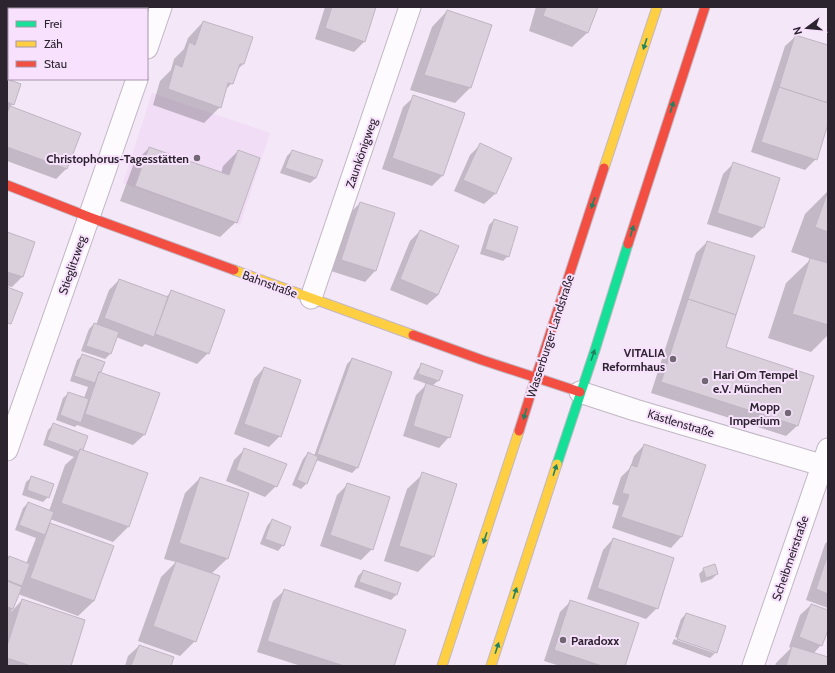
<svg xmlns="http://www.w3.org/2000/svg" width="835" height="673" font-family="Cabin,sans-serif">
	<rect width="100%" height="100%" fill="#f4e7f7"/>
	<polygon fill="#f1ddf6" points="152,93 270,133 240,225 123,183"/>
	<g fill="#0003">
		<polygon points="96,7 121,7 119,9 102,9"/>
		<polygon points="325,7 375,7 364,42 354,52 315,39"/>
		<polygon points="536,7 597,7 588,32 572,47 529,31"/>
		<polygon points="447,11 470,88 455,103 410,90 432,27"/>
		<polygon points="203,22 243,64 237,70 232,83 225,90 220,107 204,123 153,105 160,81 171,70 174,59 184,49 188,38"/>
		<polygon points="796,36 828,46 828,121 816,159 805,170 751,152 785,46"/>
		<polygon points="7,80 13,104 9,107 80,134 66,169 56,179 7,161"/>
		<polygon points="414,97 463,114 442,176 432,186 382,169 403,107"/>
		<polygon points="481,144 511,158 495,194 484,204 454,191 470,155"/>
		<polygon points="149,148 221,174 223,166 238,151 236,222 220,237 120,201 134,163"/>
		<polygon points="292,151 322,161 316,178 310,183 280,173 287,156"/>
		<polygon points="733,164 779,178 763,228 752,238 707,224 723,174"/>
		<polygon points="828,191 828,335 811,352 768,338 786,283 811,259 791,252 805,214"/>
		<polygon points="360,203 394,214 375,271 365,282 331,271 349,214"/>
		<polygon points="494,220 508,256 503,261 480,254 489,225"/>
		<polygon points="420,231 438,295 427,305 390,290 410,241"/>
		<polygon points="7,233 22,277 12,287 7,286"/>
		<polygon points="707,242 725,348 813,376 797,426 786,436 651,393 696,253"/>
		<polygon points="119,280 166,297 172,291 208,353 197,364 145,344 142,347 116,337 110,354 105,359 81,351 89,329 94,324 96,325 109,290"/>
		<polygon points="83,355 100,371 99,372 144,435 133,445 77,425 75,427 56,420 63,398 69,393 84,398 88,387 70,381 77,360"/>
		<polygon points="352,359 391,373 357,468 352,473 316,460 306,484 301,489 292,485 303,459 308,453 314,456 347,364"/>
		<polygon points="422,364 441,371 438,381 432,386 449,437 439,448 403,436 416,395 427,384 413,379 417,370"/>
		<polygon points="264,368 280,436 269,447 234,434 254,379"/>
		<polygon points="53,425 87,437 82,451 128,527 113,542 50,519 48,523 113,547 94,601 78,616 18,594 11,612 22,600 70,666 7,666 7,616 8,614 7,614 7,560 9,558 26,564 36,538 15,530 23,508 28,503 49,511 65,465 74,457 43,445 48,430"/>
		<polygon points="644,445 705,465 681,537 671,548 612,528 619,506 612,504 621,477 630,468 634,456"/>
		<polygon points="245,449 276,486 265,497 226,481 234,460"/>
		<polygon points="423,474 433,557 418,572 384,561 407,489"/>
		<polygon points="32,477 48,497 43,502 22,495 26,482"/>
		<polygon points="200,478 227,559 211,574 195,641 180,656 138,641 161,577 176,562 164,559 185,493"/>
		<polygon points="348,484 372,549 361,560 320,546 337,495"/>
		<polygon points="272,520 283,545 278,551 260,544 267,526"/>
		<polygon points="613,539 657,608 646,619 587,599 603,550"/>
		<polygon points="828,541 828,608 806,600 825,544"/>
		<polygon points="704,569 717,574 712,579 701,583 699,574"/>
		<polygon points="363,571 400,584 396,595 391,600 354,587 358,576"/>
		<polygon points="284,591 393,666 301,666 257,652 273,601"/>
		<polygon points="571,601 624,666 560,666 544,661 560,612"/>
		<polygon points="811,605 828,611 828,627 821,645 813,654 828,658 828,666 775,666 776,663 791,648 789,647 800,615"/>
		<polygon points="686,614 716,652 710,658 672,644 674,639 714,653 714,651 675,637 681,619"/>
		<polygon points="139,646 170,666 125,666 128,656"/>
	</g>
	<g fill="#d9d0dc" stroke="#c0b6c3">
		<polygon points="332,7 376,7 365,42 325,28"/>
		<polygon points="546,7 598,7 588,33 543,16"/>
		<polygon points="447,10 492,25 471,88 424,75"/>
		<polygon points="203,21 253,37 244,64 240,64 233,84 228,83 221,108 168,89 175,64 182,67 189,42 195,45"/>
		<polygon points="795,35 828,45 828,103 779,87"/>
		<polygon points="7,79 21,84 14,105 7,102"/>
		<polygon points="779,87 828,103 828,124 817,160 761,142"/>
		<polygon points="413,95 465,113 443,176 392,158"/>
		<polygon points="10,106 81,133 67,169 7,147 7,113"/>
		<polygon points="480,143 512,158 496,194 463,180"/>
		<polygon points="149,147 229,175 238,150 260,158 237,223 135,186"/>
		<polygon points="292,150 323,160 316,178 285,168"/>
		<polygon points="733,162 780,178 764,228 717,213"/>
		<polygon points="828,191 828,232 815,227"/>
		<polygon points="360,202 395,213 376,271 341,260"/>
		<polygon points="494,219 518,227 509,257 485,249"/>
		<polygon points="420,230 459,246 438,295 400,279"/>
		<polygon points="7,232 35,242 23,277 7,272"/>
		<polygon points="707,241 755,256 736,315 688,299"/>
		<polygon points="810,258 828,263 828,325 792,314"/>
		<polygon points="119,279 168,297 154,337 104,318"/>
		<polygon points="7,287 23,293 11,324 7,323"/>
		<polygon points="171,290 225,310 209,354 155,334"/>
		<polygon points="688,299 736,315 726,347 814,376 798,426 661,382"/>
		<polygon points="94,323 119,332 111,354 86,346"/>
		<polygon points="82,354 105,362 101,372 99,372 95,383 74,376"/>
		<polygon points="352,358 392,372 358,468 317,454"/>
		<polygon points="421,363 443,371 439,381 418,374"/>
		<polygon points="264,367 301,380 281,437 244,424"/>
		<polygon points="99,372 160,393 145,435 85,414"/>
		<polygon points="426,383 463,395 450,438 413,426"/>
		<polygon points="68,392 89,399 81,423 60,415"/>
		<polygon points="53,423 88,436 83,450 80,449 79,452 47,440"/>
		<polygon points="644,444 706,465 682,537 621,517 629,495 622,493 631,465 637,467"/>
		<polygon points="244,448 287,464 277,487 236,470"/>
		<polygon points="80,449 148,473 129,527 61,503"/>
		<polygon points="308,452 318,457 307,484 297,480"/>
		<polygon points="422,472 457,484 434,557 399,546"/>
		<polygon points="31,476 54,484 49,498 27,490"/>
		<polygon points="200,477 249,493 228,559 179,543"/>
		<polygon points="347,483 390,497 373,550 330,535"/>
		<polygon points="28,502 54,512 45,535 19,525"/>
		<polygon points="272,519 291,527 284,546 265,539"/>
		<polygon points="50,523 114,546 94,601 30,578"/>
		<polygon points="613,538 674,558 658,609 597,588"/>
		<polygon points="828,554 828,594 816,589"/>
		<polygon points="9,556 30,564 22,586 7,580 7,562"/>
		<polygon points="176,561 220,576 196,642 153,626"/>
		<polygon points="715,564 718,574 706,578 703,568"/>
		<polygon points="363,570 401,583 397,595 359,582"/>
		<polygon points="7,581 22,587 13,609 7,607"/>
		<polygon points="284,589 406,630 394,666 344,666 267,641"/>
		<polygon points="22,599 85,620 71,666 31,666 7,658 7,646"/>
		<polygon points="570,600 639,623 625,666 602,666 554,650"/>
		<polygon points="811,604 828,610 828,630 822,646 799,637"/>
		<polygon points="686,613 726,626 717,653 677,639"/>
		<polygon points="139,645 174,657 171,666 131,666"/>
		<polygon points="792,646 828,657 828,666 786,666"/>
	</g>
	<g fill="none" stroke-linecap="round" stroke-linejoin="round">
		<defs>
			<g id="street">
				<polyline points="147,48 161,7"/>
				<polyline points="311,298 410,7"/>
				<polyline points="580,392 635,410 828,467"/>
				<polyline points="7,450 82,237 137,79"/>
				<polyline points="753,666 828,449"/>
			</g>
			<polyline id="fast" points="557,464 595,350 628,244"/>
			<g id="slow">
				<polyline points="604,168 657,7"/>
				<polyline points="234,270 413,335"/>
				<polyline points="442,666 519,431"/>
				<polyline points="491,666 557,464"/>
			</g>
			<g id="jam">
				<polyline points="7,185 89,217 234,270"/>
				<polyline points="628,244 705,7"/>
				<polyline points="413,335 482,360 580,392"/>
				<polyline points="519,431 536,377 604,168"/>
			</g>
		</defs>
		<use href="#street" stroke="#c1b7c4" stroke-width="23"/>
		<use href="#fast" stroke="#c1b7c4" stroke-width="11"/>
		<use href="#slow" stroke="#c1b7c4" stroke-width="11"/>
		<use href="#jam" stroke="#c1b7c4" stroke-width="11"/>
		<use href="#street" stroke="#fdfbfe" stroke-width="21"/>
		<use href="#fast" stroke="#16e098" stroke-width="9"/>
		<use href="#slow" stroke="#ffcf43" stroke-width="9"/>
		<use href="#jam" stroke="#f24e42" stroke-width="9"/>
	</g>
	<defs><path id="oneway-solid" d="M-6-.8H1V-3.2L6.5 0L1 3.2V.8H-6Z"/></defs>
	<g fill="#218263">
		<use href="#oneway-solid" transform="translate(645 44) rotate(108)"/>
		<use href="#oneway-solid" transform="translate(672 107) rotate(-72)"/>
		<use href="#oneway-solid" transform="translate(593 203) rotate(108)"/>
		<use href="#oneway-solid" transform="translate(632 231) rotate(-72)"/>
		<use href="#oneway-solid" transform="translate(593 355) rotate(-71)"/>
		<use href="#oneway-solid" transform="translate(525 414) rotate(106)"/>
		<use href="#oneway-solid" transform="translate(555 470) rotate(-72)"/>
		<use href="#oneway-solid" transform="translate(485 538) rotate(109)"/>
		<use href="#oneway-solid" transform="translate(515 593) rotate(-72)"/>
		<use href="#oneway-solid" transform="translate(497 648) rotate(-72)"/>
	</g>
	<g fill="#726874" stroke="#f7e1fd" stroke-width="1.5">
		<circle cx="197" cy="158" r="4"/>
		<circle cx="673" cy="359" r="4"/>
		<circle cx="705" cy="381" r="4"/>
		<circle cx="788" cy="413" r="4"/>
		<circle cx="563" cy="640" r="4"/>
	</g>
	<g text-anchor="middle" dominant-baseline="central" stroke-width="4" stroke-linejoin="round" paint-order="stroke">
		<g font-size="12" fill="#2c242e" stroke="#f7e1fd">
			<text transform="translate(361 153) rotate(-71)">Zaunkönigweg</text>
			<text transform="translate(72 265) rotate(-71)">Stieglitzweg</text>
			<text transform="translate(270 284) rotate(20)">Bahnstraße</text>
			<text transform="translate(550 336) rotate(-72)">Wasserburger Landstraße</text>
			<text transform="translate(681 423) rotate(17)">Kästlenstraße</text>
			<text transform="translate(790 558) rotate(-71)">Scheibmeirstraße</text>
		</g>
		<g font-size="12" font-weight="bold" fill="#2c242e" stroke="#f7e1fd" text-anchor="end">
			<text x="189" y="158">Christophorus-Tagesstätten</text>
			<text x="665" y="352">VITALIA<tspan x="665" dy="14">Reformhaus</tspan></text>
			<text x="713" y="374" text-anchor="start">Hari Om Tempel<tspan x="713" dy="14">e.V. München</tspan></text>
			<text x="780" y="406">Mopp<tspan x="780" dy="14">Imperium</tspan></text>
			<text x="571" y="640" text-anchor="start">Paradoxx</text>
		</g>
	</g>
	<rect width="835" height="673" fill="none" stroke="#2c242e" stroke-width="16"/>
	<rect x="8" y="8" width="140" height="72" fill="#f7e1fd" stroke="#a695aa"/>
	<rect x="16" y="21" width="20" height="6" fill="#16e098" stroke="#a695aa"/>
	<text x="44" y="28" font-size="12" fill="#2c242e">Frei</text>
	<rect x="16" y="41" width="20" height="6" fill="#ffcf43" stroke="#a695aa"/>
	<text x="44" y="48" font-size="12" fill="#2c242e">Zäh</text>
	<rect x="16" y="61" width="20" height="6" fill="#f24e42" stroke="#a695aa"/>
	<text x="44" y="68" font-size="12" fill="#2c242e">Stau</text>
	<g transform="translate(807 28) rotate(254)" stroke="#f7e1fd" stroke-width="3" paint-order="stroke">
	<path d="M0-3L7 15L0 10L-7 15Z" fill="#2c242e"/>
	<text y="-6" font-size="11" font-weight="bold" text-anchor="middle" fill="#2c242e">N</text>
	</g>
</svg>
